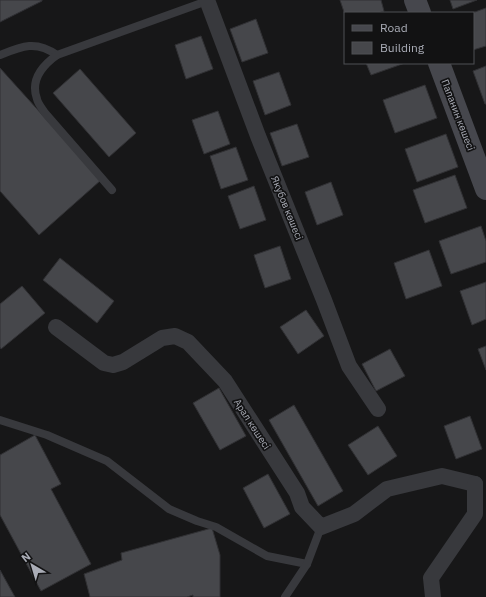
<svg xmlns="http://www.w3.org/2000/svg" width="486" height="597" font-family="'IBM Plex Sans',sans-serif">
	<rect width="100%" height="100%" fill="#171718"/>
	<g fill="#46474b" stroke="#313134">
		<polygon points="0,0 42,0 42,1 0,22"/>
		<polygon points="340,0 381,0 384,11 378,13 345,13 345,15"/>
		<polygon points="450,0 477,0 453,9"/>
		<polygon points="486,8 486,46 473,50 472,13"/>
		<polygon points="256,19 268,53 242,62 230,29"/>
		<polygon points="201,36 213,69 186,79 175,45"/>
		<polygon points="366,63 405,63 371,75"/>
		<polygon points="486,66 486,104 485,104 473,71"/>
		<polygon points="0,68 101,180 39,235 0,191"/>
		<polygon points="80,69 136,133 109,157 53,93"/>
		<polygon points="279,72 291,105 265,115 253,81"/>
		<polygon points="425,85 437,118 395,133 383,100"/>
		<polygon points="218,111 230,144 204,154 192,120"/>
		<polygon points="297,124 309,157 282,166 270,133"/>
		<polygon points="446,134 458,167 417,182 405,149"/>
		<polygon points="236,147 248,180 221,189 210,156"/>
		<polygon points="455,175 467,208 425,223 413,190"/>
		<polygon points="331,182 343,215 317,225 305,192"/>
		<polygon points="254,186 266,220 240,229 228,196"/>
		<polygon points="481,226 486,241 486,262 451,274 439,241"/>
		<polygon points="280,246 291,279 265,288 254,255"/>
		<polygon points="429,250 442,286 406,299 394,263"/>
		<polygon points="60,258 114,301 97,323 43,280"/>
		<polygon points="486,282 486,319 472,325 460,291"/>
		<polygon points="22,286 45,313 1,349 0,347 0,304"/>
		<polygon points="306,310 324,336 298,354 280,327"/>
		<polygon points="486,346 486,370 478,349"/>
		<polygon points="390,349 405,376 376,391 362,364"/>
		<polygon points="219,388 246,436 220,450 193,403"/>
		<polygon points="294,405 343,491 318,506 269,420"/>
		<polygon points="470,416 482,449 456,459 444,426"/>
		<polygon points="378,426 397,456 368,475 348,445"/>
		<polygon points="35,435 61,484 51,489 91,564 41,591 0,515 0,455"/>
		<polygon points="268,474 290,514 264,528 243,488"/>
		<polygon points="212,528 220,555 220,597 193,597 193,595 187,597 90,597 84,574 122,560 121,553"/>
		<polygon points="0,570 15,597 0,597"/>
	</g>
	<g fill="none" stroke-linecap="round" stroke-linejoin="round">
		<g stroke="#38393d" stroke-width="8">
			<path d="M0,55c22,-9 36,-15 57,0"/>
			<path d="M112,190l-67,-77c-3,-5 -7,-9 -8,-14 -7,-19 6,-34 20,-44l150,-54"/>
			<polyline points="0,420 47,435 107,461 169,509 197,521 216,527 267,556 307,564"/>
			<polyline points="285,597 307,564 321,527"/>
		</g>
		<g stroke="#38393d" stroke-width="16">
			<polyline points="207,0 258,136 324,300 349,366 378,409"/>
			<polyline points="56,327 104,363 113,365 123,362 162,338 175,336 188,342 225,381 297,493 302,507 321,527 354,514 387,489 442,476 475,484"/>
			<polyline points="433,597 431,578 475,514 475,484"/>
		</g>
		<g stroke="#46474d" stroke-width="22">
			<polyline points="415,0 420,13"/>
			<polyline points="439,63 486,189"/>
		</g>
	</g>
	<g text-anchor="middle" dominant-baseline="central" stroke-width="3.5" stroke-linejoin="round" paint-order="stroke">
		<g font-size="10" fill="#aaadb7" stroke="#121213">
			<text transform="translate(458 115) rotate(69)">Папанин көшесі</text>
			<text transform="translate(287 208) rotate(68)">Якубов көшесі</text>
			<text transform="translate(252 424) rotate(57)">Арал көшесі</text>
		</g>
	</g>
	<rect x="344" y="12" width="130" height="52" fill="#121213" stroke="#4f5055"/>
	<rect x="352" y="25" width="20" height="6" fill="#46474d" stroke="#4f5055"/>
	<text x="380" y="32" font-size="12" fill="#aaadb7">Road</text>
	<rect x="352" y="42" width="20" height="12" fill="#46474b" stroke="#4f5055"/>
	<text x="380" y="52" font-size="12" fill="#aaadb7">Building</text>
	<g transform="translate(32 565) rotate(322)" stroke="#121213" stroke-width="3" paint-order="stroke">
	<path d="M0-3L7 15L0 10L-7 15Z" fill="#aaadb7"/>
	<text y="-6" font-size="11" font-weight="bold" text-anchor="middle" fill="#aaadb7">N</text>
	</g>
</svg>
